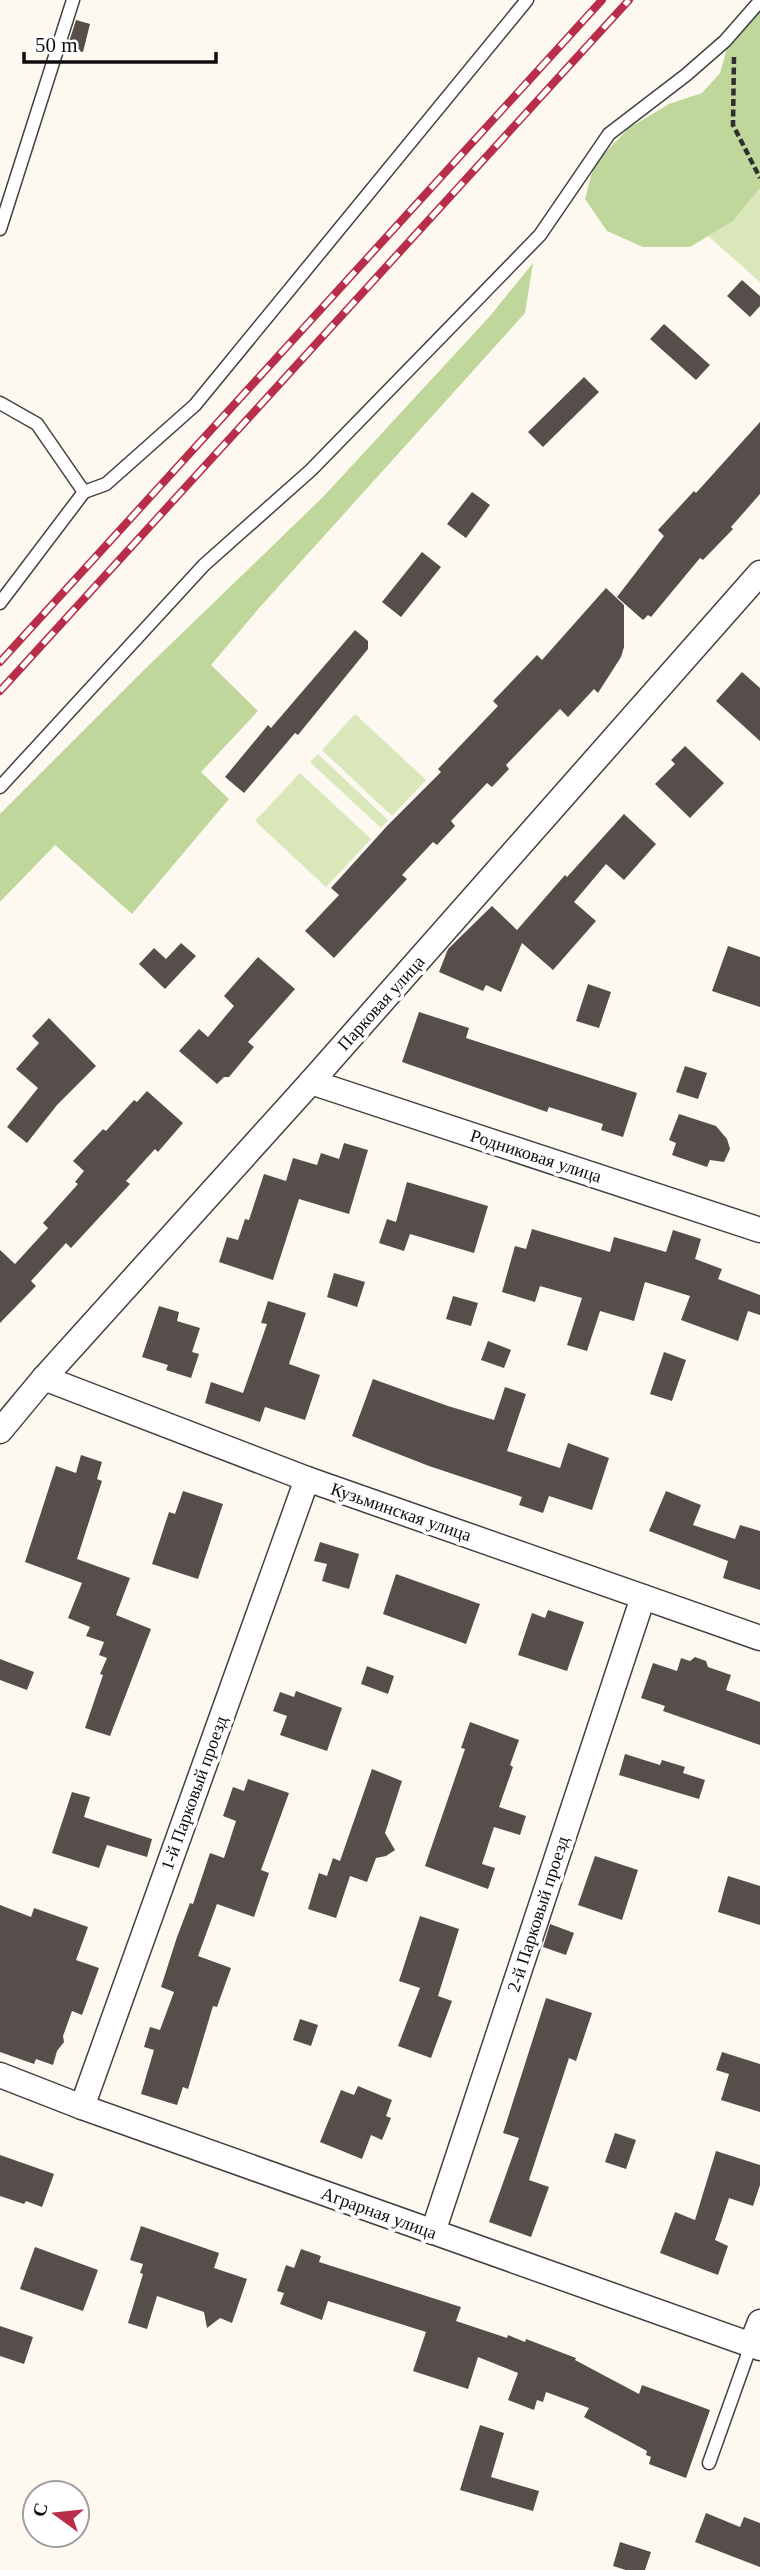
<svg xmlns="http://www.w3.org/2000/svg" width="760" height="2570" font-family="Georgia,serif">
	<rect width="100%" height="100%" fill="#fef9f0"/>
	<g fill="#d9e7bb">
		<polygon points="760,188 760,282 708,236 733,221"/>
		<polygon points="355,714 426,780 392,816 322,750"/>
		<polygon points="318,754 388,820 381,828 310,762"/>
		<polygon points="300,773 371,839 326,887 255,821"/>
	</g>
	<g fill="#bfd79b">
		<polygon points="760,8 760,188 733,221 690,247 643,247 607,231 585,199 594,164 629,128 669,104 702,93 720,73 728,45"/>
		<polygon points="533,263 525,313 260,607 211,665 258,711 201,772 229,799 132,914 55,845 0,902 0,814 147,667 323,497 490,316"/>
	</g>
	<g fill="#564e4b">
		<polygon points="76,20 90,24 83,52 67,48"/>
		<polygon points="742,280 760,296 760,306 750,317 727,296"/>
		<polygon points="664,324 710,365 696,380 650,339"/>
		<polygon points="584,377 599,392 543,447 528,432"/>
		<polygon points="760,422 760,494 731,527 733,529 703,560 700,558 651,617 648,615 643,620 617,597 664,536 658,530 694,491 696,493"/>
		<polygon points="472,492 490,505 466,538 447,524"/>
		<polygon points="422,552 441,567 401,617 382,602"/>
		<polygon points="606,588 624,605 624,647 621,657 598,693 594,689 568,717 560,709 506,765 509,769 492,787 487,783 451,821 455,826 437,845 433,842 402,875 407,879 334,958 305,931 339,895 331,888 387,826 441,772 438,769 498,706 493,701 537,655 542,660"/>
		<polygon points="355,630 368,641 368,649 298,735 295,733 244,793 225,777 268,725 271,728"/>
		<polygon points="742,672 760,688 760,741 716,701"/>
		<polygon points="685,746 724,783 690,818 655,784 675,764 671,760"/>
		<polygon points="624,814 656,844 624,880 606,864 574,902 596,921 553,970 522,943 501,992 486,985 483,991 439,972 448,949 492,906 517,930 565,875 567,877"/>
		<polygon points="181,943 196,956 165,989 139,964 154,948 166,959"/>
		<polygon points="728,946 760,957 760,1007 712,991"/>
		<polygon points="258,957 295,989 248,1042 254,1047 229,1077 224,1077 217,1084 179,1051 199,1029 208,1037 234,1006 224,996"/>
		<polygon points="588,984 611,992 599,1028 576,1021"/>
		<polygon points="419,1012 469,1028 466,1038 637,1093 623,1137 601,1130 603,1124 549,1107 547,1112 402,1062"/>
		<polygon points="49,1018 96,1066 57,1105 27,1143 7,1127 38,1088 16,1069 39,1043 32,1036"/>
		<polygon points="685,1066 707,1073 698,1099 676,1092"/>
		<polygon points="147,1091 183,1123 158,1152 155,1149 126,1181 130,1184 71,1248 66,1243 31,1281 36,1286 0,1323 0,1250 15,1264 48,1228 43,1223 78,1184 75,1182 84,1171 73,1161 103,1129 106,1131 134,1100 137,1102"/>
		<polygon points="679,1114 716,1126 727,1139 730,1149 724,1162 710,1160 707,1167 672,1155 676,1143 669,1140"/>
		<polygon points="344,1143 368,1150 349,1214 299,1199 273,1280 219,1262 227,1237 238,1240 245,1219 249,1220 264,1174 286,1181 293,1158 317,1165 321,1153 339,1159"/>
		<polygon points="407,1182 488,1206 474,1253 410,1234 404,1251 379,1243 387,1219 396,1222"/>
		<polygon points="532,1229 610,1252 614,1237 666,1252 673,1230 701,1239 695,1259 722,1269 718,1279 760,1295 760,1315 748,1311 738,1341 681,1320 690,1296 645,1282 634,1321 600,1311 587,1351 567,1345 582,1298 540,1286 535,1302 502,1292 515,1246 526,1249"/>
		<polygon points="334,1273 365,1282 357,1307 327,1297"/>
		<polygon points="453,1296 478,1303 471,1326 446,1319"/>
		<polygon points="268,1301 306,1313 289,1364 320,1375 305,1420 265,1407 260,1422 205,1403 211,1382 243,1393 267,1324 261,1323"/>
		<polygon points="159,1306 179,1312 177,1321 200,1328 192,1352 199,1354 191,1378 166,1370 168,1365 142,1357"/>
		<polygon points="488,1341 511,1350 504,1368 481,1360"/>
		<polygon points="664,1352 686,1360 672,1401 650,1394"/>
		<polygon points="373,1379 448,1406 494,1420 505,1387 526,1394 507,1451 560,1468 568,1443 609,1458 592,1510 549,1496 543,1513 519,1505 522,1497 429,1466 352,1436"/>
		<polygon points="81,1455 102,1462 97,1479 102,1481 77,1559 130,1578 116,1615 151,1629 110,1736 85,1728 103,1675 100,1674 107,1658 99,1655 104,1642 86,1636 90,1627 68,1618 82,1583 25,1562 56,1466 76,1473"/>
		<polygon points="183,1491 223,1504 198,1579 152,1564 169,1512 175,1514"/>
		<polygon points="666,1491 701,1505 693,1525 735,1539 740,1525 760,1531 760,1590 723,1578 728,1561 649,1531"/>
		<polygon points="320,1542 359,1554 349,1589 322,1581 327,1564 314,1561"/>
		<polygon points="396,1574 480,1604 466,1644 383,1614"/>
		<polygon points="548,1610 584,1622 567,1671 518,1655 532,1613 545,1618"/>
		<polygon points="695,1657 706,1661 708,1667 731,1675 726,1690 760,1702 760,1745 663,1711 665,1706 641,1698 653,1663 677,1671 681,1658 690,1661"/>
		<polygon points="0,1659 34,1672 27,1690 0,1680"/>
		<polygon points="367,1666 394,1676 388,1694 361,1684"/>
		<polygon points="296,1691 342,1708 327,1751 280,1735 287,1716 273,1711 280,1692 294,1697"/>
		<polygon points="470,1722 519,1740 510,1765 513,1767 499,1807 526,1816 520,1835 494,1827 482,1864 495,1868 488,1889 425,1866 465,1749 461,1748"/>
		<polygon points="625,1754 660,1765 662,1760 685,1767 683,1773 705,1780 699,1799 619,1775"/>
		<polygon points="372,1769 402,1781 385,1833 395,1850 386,1856 376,1858 367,1882 350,1876 336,1918 308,1909 319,1873 327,1876 333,1858 340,1861"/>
		<polygon points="248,1779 289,1793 261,1870 269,1873 254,1917 217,1904 198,1956 231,1968 217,2007 213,2006 188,2089 183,2087 177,2105 141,2094 154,2050 144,2047 150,2027 160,2030 174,1992 161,1987 177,1937 190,1903 193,1904 210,1853 224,1858 236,1821 223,1816 233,1787 244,1791"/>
		<polygon points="72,1792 90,1797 84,1817 152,1839 147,1857 107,1845 99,1868 52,1853"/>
		<polygon points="595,1856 638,1870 622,1920 578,1905"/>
		<polygon points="728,1876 760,1886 760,1925 718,1912"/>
		<polygon points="0,1905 31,1917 34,1908 88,1927 76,1960 99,1968 82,2015 72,2011 63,2036 64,2042 57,2051 53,2065 36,2059 34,2064 0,2052"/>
		<polygon points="420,1916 459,1929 438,1996 452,2001 431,2058 398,2046 420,1988 399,1981"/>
		<polygon points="550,1924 574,1933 566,1955 543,1947"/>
		<polygon points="546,1998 592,2013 576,2061 569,2058 529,2180 549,2187 531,2237 489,2222 519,2138 503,2133"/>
		<polygon points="300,2019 318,2025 311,2046 293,2040"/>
		<polygon points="722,2052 760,2064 760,2112 721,2100 729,2074 716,2070"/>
		<polygon points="358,2086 392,2100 386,2116 391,2118 382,2140 371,2135 362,2159 320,2142 341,2090 354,2095"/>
		<polygon points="615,2133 636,2140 626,2169 605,2162"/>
		<polygon points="716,2151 760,2165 760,2185 753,2206 729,2198 715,2240 728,2246 718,2275 660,2253 675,2212 695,2220"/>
		<polygon points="0,2155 54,2174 42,2207 26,2201 24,2204 0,2196"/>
		<polygon points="141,2226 219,2253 214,2268 247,2279 232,2323 220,2318 207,2328 204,2312 157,2296 147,2329 128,2323 143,2274 140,2273 143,2264 130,2260"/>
		<polygon points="35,2247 98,2270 83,2311 20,2289"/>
		<polygon points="301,2249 321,2256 319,2262 461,2307 456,2321 507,2338 508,2335 525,2342 526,2339 576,2358 575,2360 639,2394 642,2385 710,2410 686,2478 649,2464 651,2457 646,2455 647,2451 584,2417 589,2408 546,2392 543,2402 537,2400 534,2410 508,2400 518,2373 478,2357 468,2389 413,2371 426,2332 328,2301 322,2320 280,2304 284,2293 277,2291 286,2265 294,2268"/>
		<polygon points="0,2326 33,2337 24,2364 0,2356"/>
		<polygon points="480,2425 504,2433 491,2477 539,2491 533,2511 460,2490"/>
		<polygon points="706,2513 740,2527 744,2517 760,2523 760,2567 695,2542"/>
		<polygon points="620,2542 651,2552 645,2570 626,2570 613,2566"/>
	</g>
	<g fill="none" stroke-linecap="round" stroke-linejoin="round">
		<defs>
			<g id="service">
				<polyline points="0,229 73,0"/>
				<polyline points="0,403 37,424 84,492 0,603"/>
				<polyline points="84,492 106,484 195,405 527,0"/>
				<polyline points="0,787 204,565 311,470 540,235 609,134 686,75 725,41 760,1"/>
				<polyline points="709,2463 751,2345"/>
			</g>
			<g id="minor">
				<polyline points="311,1082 760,1230"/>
				<polyline points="44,1378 307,1479 760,1638"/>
				<polyline points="0,1431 44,1378 311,1082 760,573"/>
				<polyline points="0,2075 82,2107 760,2348"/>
				<polyline points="82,2107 307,1479"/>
				<polyline points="433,2232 643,1597"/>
				<polyline points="751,2345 760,2322"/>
			</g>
		</defs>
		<use href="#service" stroke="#414141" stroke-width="15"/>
		<use href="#minor" stroke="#414141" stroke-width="27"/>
		<polyline stroke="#303030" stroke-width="4.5" stroke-dasharray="7 3.5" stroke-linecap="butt" points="734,57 733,125 760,178"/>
		<use href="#service" stroke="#fff" stroke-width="12"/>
		<use href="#minor" stroke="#fff" stroke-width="24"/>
		<defs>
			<g id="rail">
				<polyline points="0,662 602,0"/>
				<polyline points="0,691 629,0"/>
			</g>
		</defs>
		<use href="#rail" stroke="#b82d49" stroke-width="8"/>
		<use href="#rail" stroke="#fff" stroke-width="5" stroke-dasharray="16" stroke-linecap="butt"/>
	</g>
	<g text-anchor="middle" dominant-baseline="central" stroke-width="7" stroke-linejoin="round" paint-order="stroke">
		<g font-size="18" fill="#0e0e0e" stroke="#fff">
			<text transform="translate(381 1003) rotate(-48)">Парковая улица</text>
			<text transform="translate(536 1156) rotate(18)">Родниковая улица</text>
			<text transform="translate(401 1512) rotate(19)">Кузьминская улица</text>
			<text transform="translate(194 1793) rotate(-70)">1-й Парковый проезд</text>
			<text transform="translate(538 1914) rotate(-72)">2-й Парковый проезд</text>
			<text transform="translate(379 2213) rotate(20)">Аграрная улица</text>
		</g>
	</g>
	<g transform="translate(56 2514) rotate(285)"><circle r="33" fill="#ffffff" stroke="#9f9f9f" stroke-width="2"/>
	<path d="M0-5L12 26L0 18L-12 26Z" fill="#b82d49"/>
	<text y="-10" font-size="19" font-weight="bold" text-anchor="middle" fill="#0e0e0e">С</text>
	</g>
	<path d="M24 52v10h192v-10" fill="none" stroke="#0e0e0e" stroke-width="3.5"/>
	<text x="35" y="52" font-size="21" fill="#0e0e0e" stroke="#ffffff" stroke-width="5" paint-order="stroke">50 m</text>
</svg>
